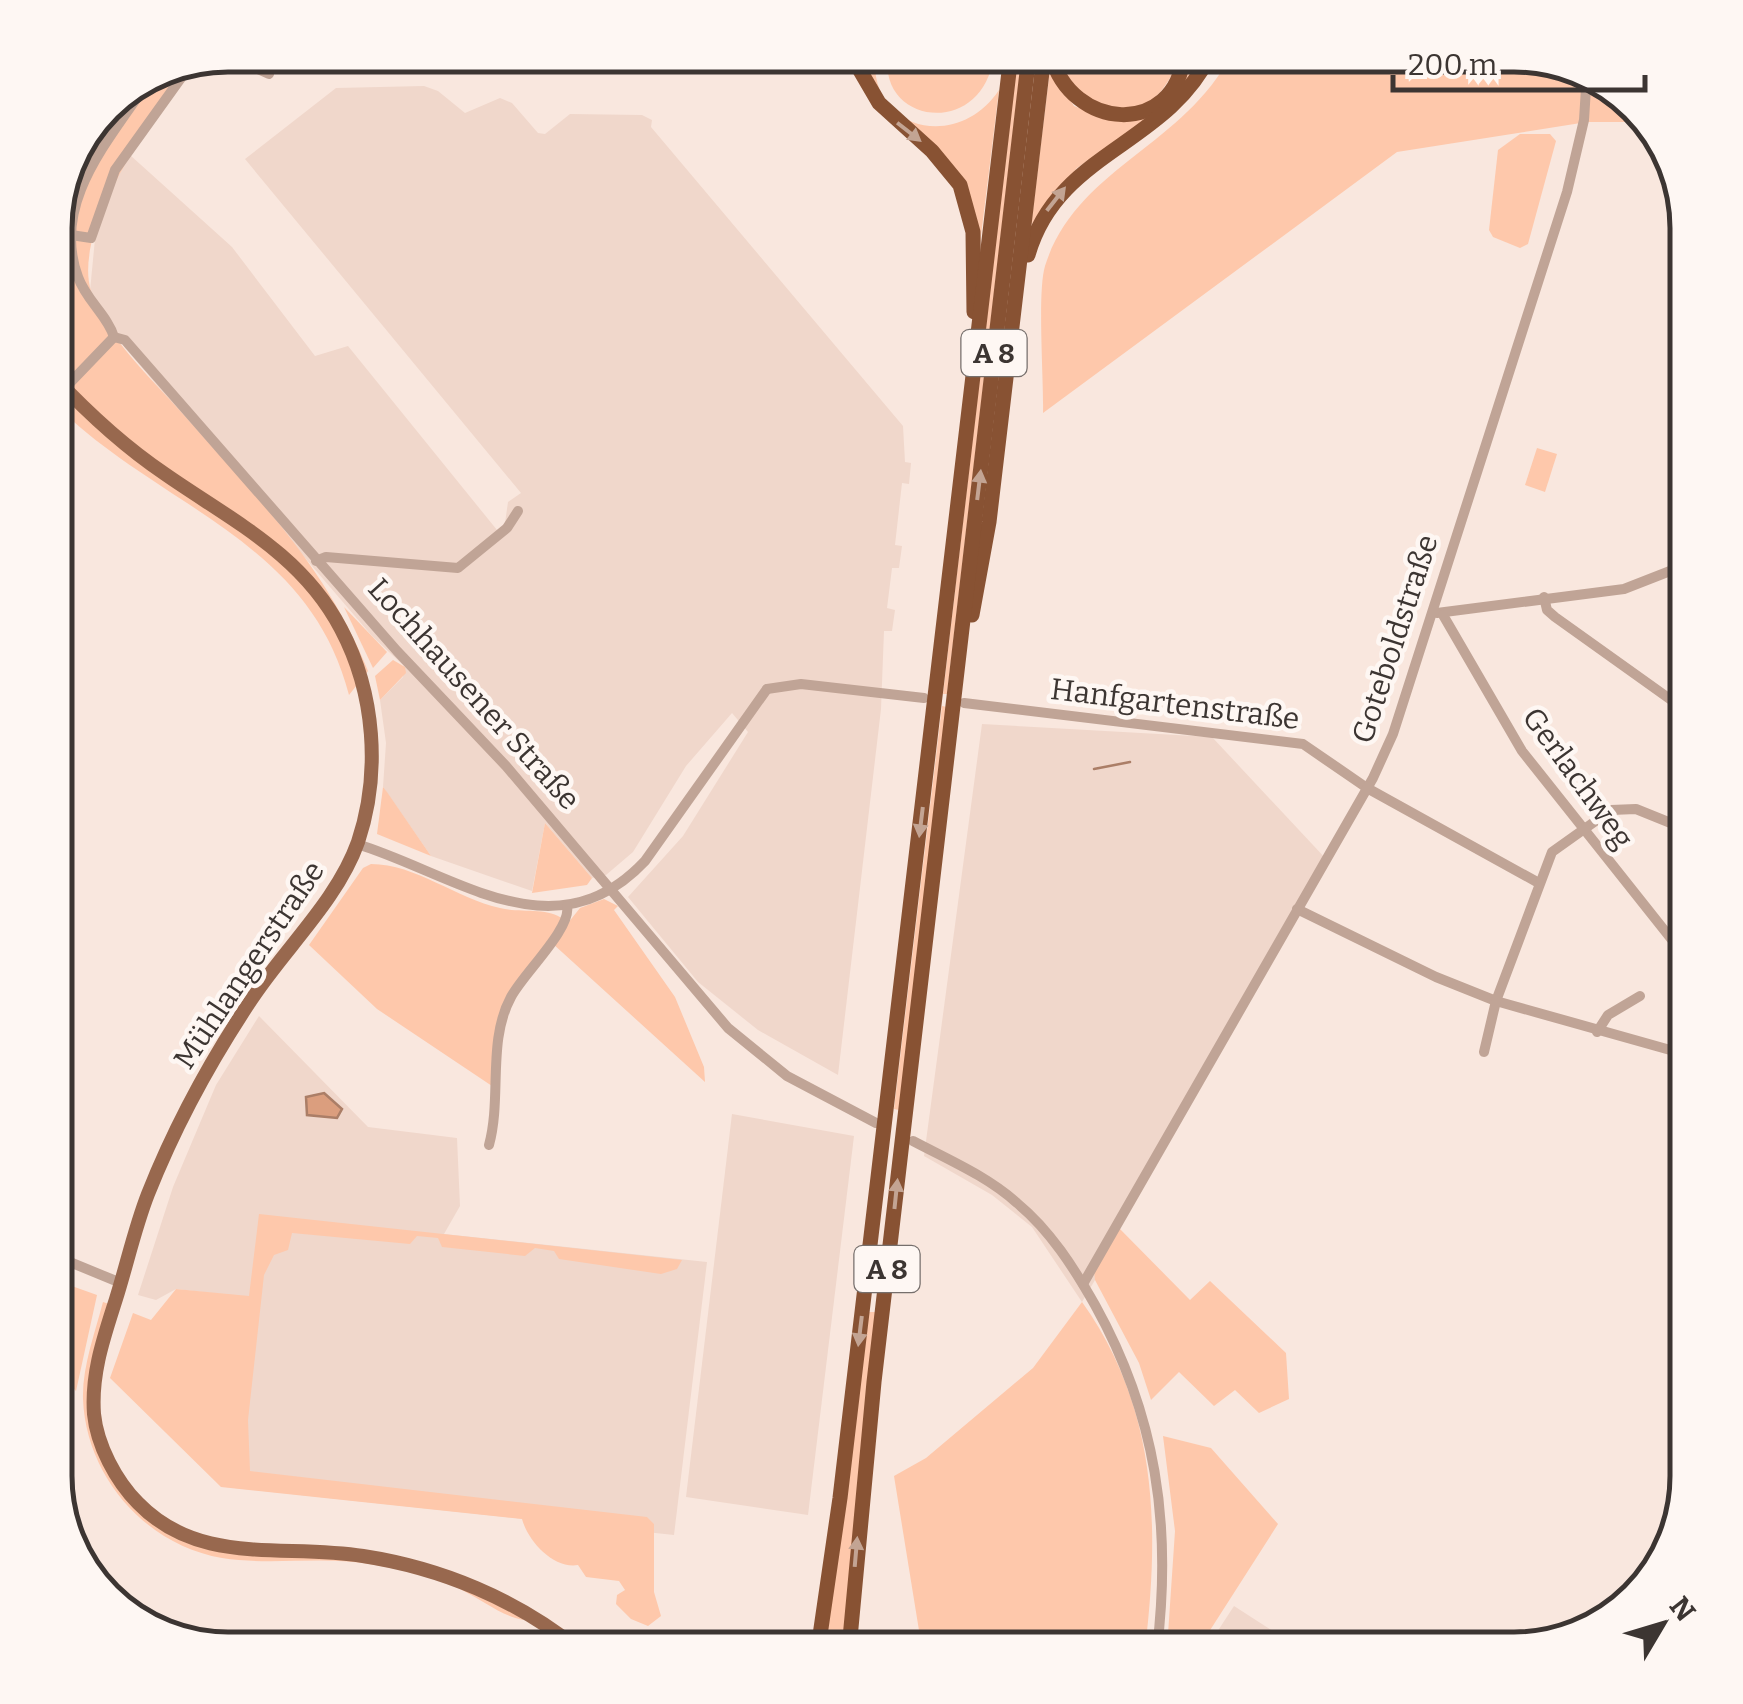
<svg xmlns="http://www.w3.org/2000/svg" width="1743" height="1704" font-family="Bitter,serif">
	<rect width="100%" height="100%" fill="#f9e7de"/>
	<g fill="#f0d7cb">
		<polygon points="424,86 438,91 465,113 500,98 512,103 538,133 545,134 570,114 642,115 652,120 651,127 903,426 905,462 911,463 909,484 902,483 895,545 902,546 899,568 892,568 887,608 895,610 892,631 884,631 881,709 838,1075 758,1030 698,982 628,897 683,836 748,732 732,713 686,766 633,852 606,875 592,878 545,823 532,891 431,856 383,787 386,743 380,700 403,677 405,667 372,636 125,348 90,291 95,239 114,181 130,155 232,247 315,356 348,346 497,530 505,523 508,502 521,493 245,159 336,88"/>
		<polygon points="982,724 1212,737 1327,860 1095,1270 1095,1280 1082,1302 1032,1227 992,1195 924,1156"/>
		<polygon points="259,1016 368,1127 457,1138 460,1206 444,1234 707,1262 674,1535 226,1487 248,1297 176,1289 156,1300 138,1295 173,1187 216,1085"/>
		<polygon points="732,1114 854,1136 808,1515 686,1497"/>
		<polygon points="1234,1606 1301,1649 1206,1649"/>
	</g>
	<g fill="#fec8ab">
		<path d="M856,55h19c-6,77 84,96 124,35l-21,170 -4,-47 -82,-102z"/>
		<path d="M888,55h106c-11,84 -116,70 -106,0z"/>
		<polygon points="1017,55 1022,55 947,694 943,694"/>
		<path d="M1055,55h124c-7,26 -24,53 -54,56 -13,1 -34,-10 -47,-14z"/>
		<polygon points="1190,55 1204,55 1168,105 1077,168 1031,225 1050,69 1074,106 1115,121 1183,80"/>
		<path d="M1231,55h294l66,18 54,41 3,8h-61l-190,30 -354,261c1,-32 -6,-120 2,-147 31,-98 138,-119 186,-211z"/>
		<path d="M185,71c-33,50 -113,158 -94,220 12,43 62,89 91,122 74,83 144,153 186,258l-19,24c-39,-153 -182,-185 -286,-283l-8,1c0,-89 -19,-254 58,-314 18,-14 51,-20 72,-28z"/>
		<polygon points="1520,134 1550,134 1556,141 1528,244 1520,248 1493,237 1489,230 1498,150"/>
		<polygon points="1537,448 1557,454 1545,492 1525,485"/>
		<polygon points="344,607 387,652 373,668"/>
		<polygon points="393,660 405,667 406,673 380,700 375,676"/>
		<polygon points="942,706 947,707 899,1110 894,1109"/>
		<polygon points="383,787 387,792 431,856 377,834"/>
		<polygon points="545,823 592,878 587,885 532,893"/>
		<path d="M371,864c45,0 86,35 129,44 20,5 48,-1 63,11l-57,81 -14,86 -115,-77 -68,-64 54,-77z"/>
		<polygon points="604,899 618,906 614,910 675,997 704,1067 705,1082 552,943 580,908"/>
		<path d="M259,1214l423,46 -5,9 -16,5 -102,-15 -5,-8 -19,-3 -10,8 -83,-9 -4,-9 -21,-2 -7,8 -118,-11 -4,17 -14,5 -10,20 -16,145 2,51 397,46 7,7v68l7,24 -13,10 -17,-7 -15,-15 1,-9 8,-5 -6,-9 -33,-4 -8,-12c-25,4 -50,-24 -56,-46l-301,-32 -111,-109 23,-65 18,7 25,-31 73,7z"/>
		<polygon points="1118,1227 1190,1300 1210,1281 1286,1353 1289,1399 1259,1413 1235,1390 1214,1406 1179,1372 1151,1400 1139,1363 1095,1280 1094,1270"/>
		<polygon points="55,1280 97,1295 76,1391 55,1368"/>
		<path d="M103,1302l6,2 -20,80 22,89 64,64 195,25 77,18 76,36v4c-21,-4 -41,-20 -61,-30 -26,-14 -59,-20 -87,-25 -50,-10 -102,1 -153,-7 -76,-13 -136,-81 -139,-159 -1,-32 12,-66 20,-97z"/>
		<path d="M1082,1302c75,105 78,223 63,347h-223l-28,-173 32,-18 107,-90z"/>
		<polygon points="868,1312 878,1312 842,1649 823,1649"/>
		<polygon points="1163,1436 1211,1448 1278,1524 1198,1649 1167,1649 1175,1531"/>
	</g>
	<polygon fill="#db9e7e" stroke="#ab7e67" stroke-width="2.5" points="324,1093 342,1109 337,1118 307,1115 306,1097"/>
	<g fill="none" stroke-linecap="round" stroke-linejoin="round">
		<polyline stroke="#ab7e67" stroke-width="2.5" points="1094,769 1130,762"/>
		<g stroke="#c0a496" stroke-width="10">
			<polyline points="207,63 251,66 269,74"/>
			<polyline points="71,235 91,238 115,170 186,71"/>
			<polyline points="114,337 125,340 397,651 506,766 728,1028 787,1076 876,1123"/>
			<path d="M114,337c-6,-21 -28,-37 -36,-60 -27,-73 29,-134 67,-191"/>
			<polyline points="65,388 114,337"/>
			<polyline points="316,561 326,557 458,568 507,528 518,511"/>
			<polyline points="1544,597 1547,610 1555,617 1688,712"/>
			<polyline points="1437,613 1624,589 1688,564"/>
			<polyline points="1443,615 1522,751 1688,960"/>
			<polyline points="767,689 801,684 924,698"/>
			<polyline points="964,703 1303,744 1367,788 1537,882"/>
			<path d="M357,844c98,30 198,113 288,17l122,-172"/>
			<polyline points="1297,909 1436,977 1496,1001 1688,1055"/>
			<polyline points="1597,1032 1608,1015 1640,996"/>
			<polyline points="1484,1052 1496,1001 1552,852 1611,810 1636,809 1688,830"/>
			<path d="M913,1141c36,19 74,35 104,62 33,27 57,65 78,102 61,110 77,219 62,344"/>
			<path d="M489,1145c13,-47 -2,-104 22,-148 12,-23 61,-69 56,-91"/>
			<polyline points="55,1256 121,1283"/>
			<polyline points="1083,1284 1373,778 1393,734 1567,192 1584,120 1587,72"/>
		</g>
		<path stroke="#98684e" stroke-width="14" d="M55,378c33,35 70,69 110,96 66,46 137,80 176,155 34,64 40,144 17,213 -21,59 -73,106 -107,158 -40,60 -76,126 -103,194 -13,33 -21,70 -32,105 -12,38 -25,74 -22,115 3,31 22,67 44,89 62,64 146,40 225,53 78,12 153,43 215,93"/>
		<g stroke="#885233" stroke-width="15">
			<polyline points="851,55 879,103 932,151 960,185 973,232 974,312"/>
			<path d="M1051,55c20,76 124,83 133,0"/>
			<path d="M1028,255c29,-103 138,-109 182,-200"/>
			<polyline points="972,615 989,522 1044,55"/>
			<polyline points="818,1649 840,1498 1011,55"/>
			<polyline points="849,1649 874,1382 1029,55"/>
		</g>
	</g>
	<defs><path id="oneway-solid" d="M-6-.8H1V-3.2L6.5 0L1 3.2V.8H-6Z" transform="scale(2.5)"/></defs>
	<g fill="#c3a493">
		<use href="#oneway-solid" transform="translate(909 132) rotate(38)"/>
		<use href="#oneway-solid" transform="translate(1056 199) rotate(-52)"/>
		<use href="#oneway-solid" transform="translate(979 485) rotate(-83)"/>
		<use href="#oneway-solid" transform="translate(921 822) rotate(97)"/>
		<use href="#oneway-solid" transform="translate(896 1194) rotate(-84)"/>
		<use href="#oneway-solid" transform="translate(860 1331) rotate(97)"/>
		<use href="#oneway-solid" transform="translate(856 1552) rotate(-85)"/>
	</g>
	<g text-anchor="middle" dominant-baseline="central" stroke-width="9" stroke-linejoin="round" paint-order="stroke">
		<g fill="#fef7f3" stroke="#766f6c" stroke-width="2.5">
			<rect x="961.5" y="330" width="65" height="46" rx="8"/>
			<rect x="854.5" y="1246" width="65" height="46" rx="8"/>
		</g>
		<g font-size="28" font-weight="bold" fill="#3c3532">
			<text x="994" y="353">A 8</text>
			<text x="887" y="1269">A 8</text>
		</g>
		<g font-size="30" fill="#3c3532" stroke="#fef7f3">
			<text transform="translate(1395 639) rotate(-72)">Goteboldstraße</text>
			<text transform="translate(474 694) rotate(48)">Lochhausener Straße</text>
			<text transform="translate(1175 704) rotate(7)">Hanfgartenstraße</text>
			<text transform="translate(1578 778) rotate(54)">Gerlachweg</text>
			<text transform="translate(249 965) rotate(-56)">Mühlangerstraße</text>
		</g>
	</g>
	<path d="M0 0H1743V1704H0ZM228 72H1514A156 156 0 0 1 1670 228V1476A156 156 0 0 1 1514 1632H228A156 156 0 0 1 72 1476V228A156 156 0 0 1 228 72Z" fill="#fef7f3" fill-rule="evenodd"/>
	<path fill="none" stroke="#3c3532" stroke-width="5" d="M228 72H1514A156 156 0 0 1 1670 228V1476A156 156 0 0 1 1514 1632H228A156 156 0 0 1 72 1476V228A156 156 0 0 1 228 72Z"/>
	<g transform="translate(1663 1624) rotate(52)" stroke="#fef7f3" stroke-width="8" paint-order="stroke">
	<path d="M0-8L18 38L0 25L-18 38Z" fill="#3c3532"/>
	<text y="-15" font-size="28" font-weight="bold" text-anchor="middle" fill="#3c3532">N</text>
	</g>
	<path d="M1393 75v15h252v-15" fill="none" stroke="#3c3532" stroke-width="5"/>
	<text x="1408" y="75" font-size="30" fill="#3c3532" stroke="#fef7f3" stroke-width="8" paint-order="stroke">200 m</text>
</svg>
